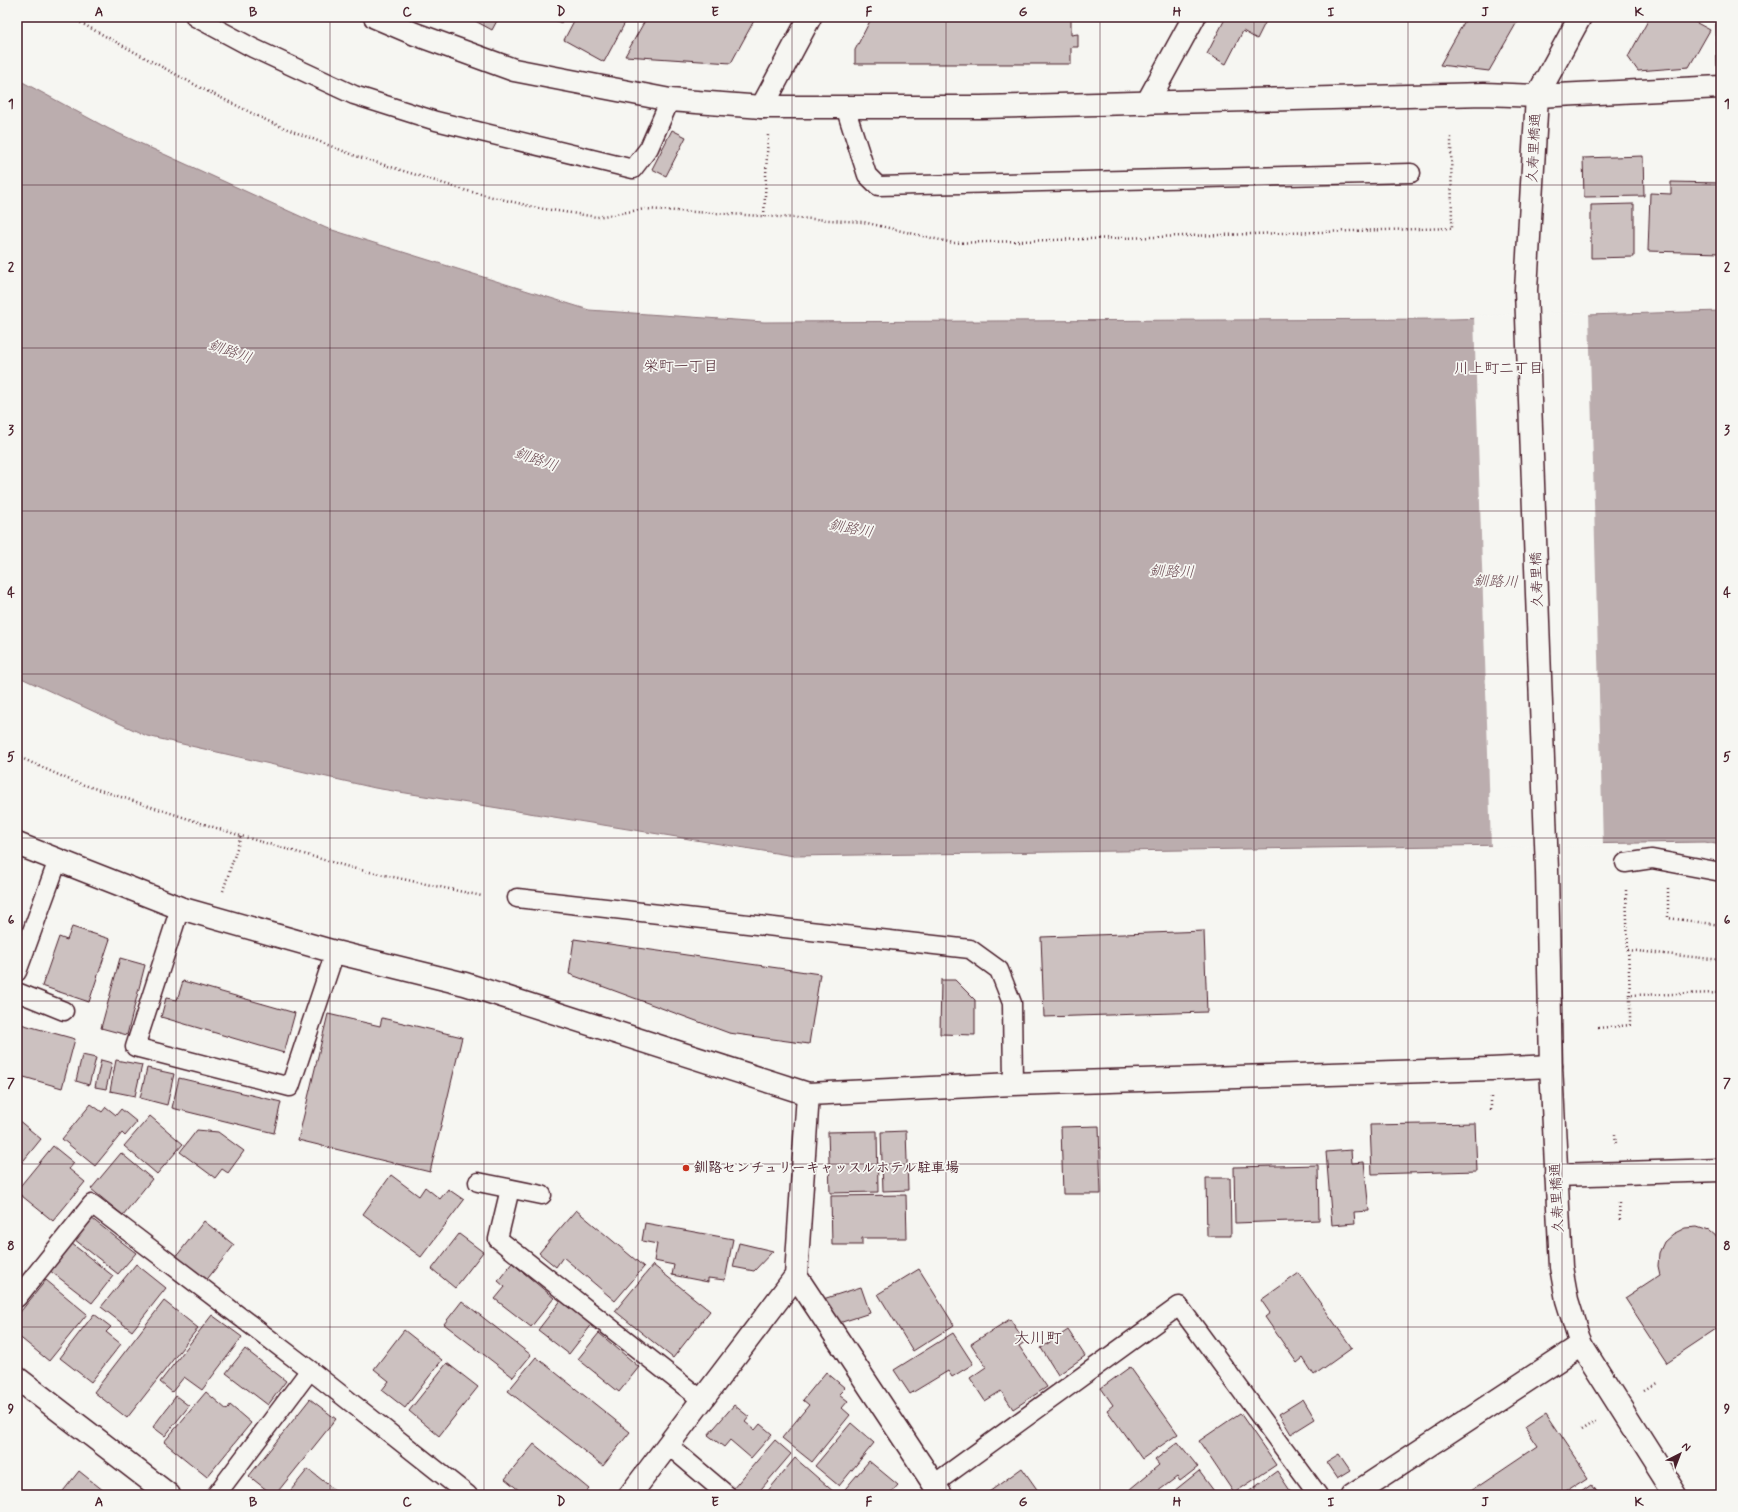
<svg xmlns="http://www.w3.org/2000/svg" width="1738" height="1512" font-family="Mynerve,'Klee One',sans-serif">
	<rect width="100%" height="100%" fill="#f6f6f2"/>
	<filter id="ink" filterUnits="userSpaceOnUse"><feTurbulence type="fractalNoise" baseFrequency=".025" numOctaves="2"/><feDisplacementMap in="SourceGraphic" scale="8" xChannelSelector="R" yChannelSelector="G"/><feConvolveMatrix kernelMatrix="1 2 1 2 8 2 1 2 1" color-interpolation-filters="sRGB"/></filter>
	<g filter="url(#ink)">
		<polygon fill="#bbadae" stroke="#8e747a" points="17,79 109,129 326,228 589,310 764,322 1453,319 1721,311 1721,845 1705,842 794,856 375,788 147,736 17,676"/>
		<polygon fill="#f6f6f2" points="1589,312 1603,846 1491,847 1474,316"/>
		<g fill="#ccc1c0" stroke="#4a1f2b">
			<polygon points="468,17 499,17 492,30"/>
			<polygon points="549,17 565,17 561,23"/>
			<polygon points="576,17 628,17 604,62 564,40"/>
			<polygon points="647,17 756,17 731,63 625,56"/>
			<polygon points="872,17 1071,17 1071,35 1078,34 1078,47 1071,47 1071,64 855,64 855,50"/>
			<polygon points="1226,17 1268,17 1257,39 1243,31 1226,64 1207,54"/>
			<polygon points="1467,17 1520,17 1489,71 1440,65"/>
			<polygon points="1650,17 1686,17 1710,30 1689,67 1638,71 1628,57"/>
			<polygon points="1716,24 1721,24 1721,66 1717,66"/>
			<polygon points="672,130 686,137 666,176 652,169"/>
			<polygon points="1643,156 1644,196 1584,197 1583,158"/>
			<polygon points="1671,182 1721,183 1721,253 1648,251 1650,193 1671,194"/>
			<polygon points="1634,204 1634,257 1591,258 1591,205"/>
			<polygon points="72,927 110,939 89,1002 42,986 59,937 67,940"/>
			<polygon points="1204,931 1207,1012 1044,1017 1041,937"/>
			<polygon points="574,939 820,974 809,1044 729,1033 569,974"/>
			<polygon points="120,958 145,965 127,1035 101,1028"/>
			<polygon points="941,980 955,980 975,1000 975,1035 940,1034"/>
			<polygon points="183,981 295,1013 284,1053 161,1017 166,998 177,1000"/>
			<polygon points="328,1014 380,1026 382,1018 462,1037 430,1172 298,1140"/>
			<polygon points="17,1023 75,1039 62,1088 17,1075"/>
			<polygon points="82,1055 96,1058 89,1085 76,1081"/>
			<polygon points="101,1060 112,1063 106,1089 95,1087"/>
			<polygon points="116,1060 142,1065 135,1096 110,1091"/>
			<polygon points="147,1068 174,1074 167,1105 140,1098"/>
			<polygon points="179,1078 281,1102 274,1133 172,1108"/>
			<polygon points="91,1104 102,1112 106,1107 116,1115 121,1109 137,1122 125,1136 122,1133 95,1166 62,1139"/>
			<polygon points="150,1116 183,1144 157,1174 124,1146"/>
			<polygon points="17,1119 41,1139 20,1165 17,1162"/>
			<polygon points="1475,1123 1477,1171 1372,1174 1370,1125"/>
			<polygon points="1099,1126 1101,1194 1063,1194 1061,1127"/>
			<polygon points="197,1130 218,1132 244,1151 228,1173 222,1169 215,1178 180,1152"/>
			<polygon points="877,1131 878,1192 830,1193 828,1132"/>
			<polygon points="906,1131 908,1190 883,1191 881,1132"/>
			<polygon points="53,1146 74,1163 69,1169 85,1182 53,1221 17,1192 17,1190"/>
			<polygon points="1351,1150 1352,1163 1364,1162 1369,1211 1354,1212 1355,1223 1332,1225 1326,1152"/>
			<polygon points="121,1153 152,1179 123,1215 91,1189"/>
			<polygon points="1318,1165 1319,1220 1235,1223 1234,1167"/>
			<polygon points="391,1175 419,1196 425,1187 440,1199 448,1189 464,1200 421,1257 363,1214"/>
			<polygon points="1206,1178 1230,1178 1231,1236 1207,1236"/>
			<polygon points="906,1195 907,1238 862,1238 862,1245 832,1245 831,1196"/>
			<polygon points="576,1210 644,1267 615,1301 563,1257 556,1267 539,1253"/>
			<polygon points="91,1218 136,1253 118,1274 74,1239"/>
			<polygon points="204,1221 234,1245 205,1282 175,1258"/>
			<polygon points="645,1223 733,1239 725,1280 708,1278 708,1282 672,1275 674,1265 654,1261 657,1244 642,1241"/>
			<polygon points="1697,1227 1709,1231 1716,1237 1721,1234 1721,1326 1667,1362 1625,1298 1660,1275 1658,1266 1659,1253 1664,1242 1673,1234 1685,1228"/>
			<polygon points="459,1234 483,1252 455,1288 432,1269"/>
			<polygon points="71,1243 113,1276 92,1303 49,1270"/>
			<polygon points="739,1243 773,1251 754,1271 733,1267"/>
			<polygon points="512,1263 554,1298 531,1327 495,1299 505,1287 498,1281"/>
			<polygon points="136,1264 166,1288 132,1331 101,1307"/>
			<polygon points="653,1265 710,1311 673,1358 615,1311"/>
			<polygon points="919,1269 954,1325 913,1351 878,1294"/>
			<polygon points="1299,1273 1352,1348 1314,1375 1303,1358 1297,1363 1265,1317 1270,1313 1261,1300"/>
			<polygon points="46,1280 87,1314 49,1361 17,1335 17,1316"/>
			<polygon points="861,1287 870,1313 839,1323 820,1300"/>
			<polygon points="562,1299 593,1323 569,1354 538,1330"/>
			<polygon points="164,1301 198,1328 127,1418 94,1392"/>
			<polygon points="462,1301 531,1355 513,1377 444,1324"/>
			<polygon points="94,1314 111,1327 106,1332 121,1344 91,1382 60,1358"/>
			<polygon points="212,1315 242,1337 202,1390 184,1377 172,1392 160,1382"/>
			<polygon points="1010,1319 1025,1342 1019,1346 1047,1387 1013,1409 1001,1391 985,1401 970,1378 986,1367 971,1344"/>
			<polygon points="404,1330 442,1360 405,1408 382,1390 389,1381 374,1369"/>
			<polygon points="1068,1330 1085,1356 1058,1375 1041,1348"/>
			<polygon points="599,1333 639,1367 619,1392 578,1359"/>
			<polygon points="953,1333 973,1364 952,1377 948,1371 910,1394 894,1370"/>
			<polygon points="245,1349 286,1381 268,1405 226,1373"/>
			<polygon points="536,1357 630,1432 603,1466 508,1391"/>
			<polygon points="447,1363 478,1387 439,1436 409,1411"/>
			<polygon points="1130,1367 1178,1434 1142,1459 1107,1410 1113,1405 1101,1388"/>
			<polygon points="826,1372 845,1388 839,1394 848,1401 842,1408 850,1415 812,1462 782,1438 809,1405 803,1400"/>
			<polygon points="206,1392 227,1410 230,1405 251,1423 207,1477 164,1442"/>
			<polygon points="176,1396 189,1406 165,1436 153,1427"/>
			<polygon points="310,1399 336,1419 275,1495 273,1495 249,1476"/>
			<polygon points="1303,1399 1315,1419 1291,1434 1279,1414"/>
			<polygon points="734,1405 749,1417 745,1422 755,1430 760,1424 772,1434 751,1458 730,1440 724,1447 708,1435"/>
			<polygon points="1240,1413 1276,1465 1234,1493 1199,1441"/>
			<polygon points="1546,1413 1589,1477 1561,1495 1465,1495 1538,1446 1525,1427"/>
			<polygon points="851,1423 874,1443 839,1486 815,1466"/>
			<polygon points="775,1440 791,1454 756,1495 738,1495 732,1490"/>
			<polygon points="1178,1442 1198,1467 1180,1481 1177,1477 1153,1495 1134,1495 1130,1489 1159,1465 1155,1460"/>
			<polygon points="534,1444 589,1489 584,1495 525,1495 505,1479"/>
			<polygon points="1339,1454 1350,1470 1337,1478 1326,1462"/>
			<polygon points="795,1458 835,1493 833,1495 770,1495 767,1492"/>
			<polygon points="869,1461 898,1485 889,1495 840,1495"/>
			<polygon points="1022,1468 1041,1495 991,1495 989,1492"/>
			<polygon points="308,1469 341,1495 287,1495"/>
			<polygon points="79,1471 109,1495 60,1495"/>
			<polygon points="1199,1471 1217,1495 1169,1495"/>
			<polygon points="1277,1471 1293,1495 1244,1495"/>
			<polygon points="1593,1483 1602,1495 1576,1495"/>
		</g>
		<g fill="none" stroke-linecap="round" stroke-linejoin="round">
			<defs>
				<g id="service">
					<polyline points="195,17 253,48 354,95 436,121 633,169 649,148 670,100"/>
					<polyline points="845,107 867,175 878,186 1411,173"/>
					<polyline points="1625,863 1652,859 1721,872"/>
					<polyline points="517,898 970,949 999,970 1012,1003 1013,1084"/>
					<polyline points="180,908 135,1047 290,1087 335,952"/>
					<polyline points="17,972 58,860"/>
					<polyline points="17,992 64,1011"/>
					<polyline points="478,1182 542,1195"/>
					<polyline points="510,1189 498,1239 702,1400"/>
					<polyline points="17,1298 92,1204 310,1370 468,1495"/>
					<polyline points="668,1445 727,1495"/>
					<polyline points="934,1484 1179,1306 1318,1495"/>
					<polyline points="216,1495 310,1370"/>
				</g>
				<g id="minor">
					<polyline points="375,17 415,34 514,70 670,100 762,107 981,107 1484,94 1537,96 1721,87"/>
					<polyline points="1147,103 1194,17"/>
					<polyline points="762,107 810,17"/>
					<polyline points="17,844 180,908 335,952 465,984 808,1094 1013,1084 1491,1069 1551,1066"/>
					<polyline points="796,1276 941,1495"/>
					<polyline points="630,1495 796,1276 808,1094"/>
					<polyline points="1353,1495 1581,1345"/>
				</g>
				<g id="tertiary">
					<polyline points="1580,17 1537,96 1526,290 1547,870 1551,1066 1561,1267 1567,1300 1581,1345 1676,1495"/>
					<polyline points="1556,1175 1721,1170"/>
					<polyline points="17,1378 169,1495"/>
				</g>
			</defs>
			<use href="#service" stroke="#4a1f2b" stroke-width="21"/>
			<use href="#minor" stroke="#4a1f2b" stroke-width="25"/>
			<use href="#tertiary" stroke="#4a1f2b" stroke-width="25"/>
			<g stroke="#4a1f2b" stroke-width="2.5" stroke-dasharray="1 3" stroke-linecap="butt">
				<polyline points="70,17 201,88 272,123 356,156 464,190 538,208 597,217 645,209 863,222 953,243 1452,228 1451,137"/>
				<polyline points="764,216 768,135"/>
				<polyline points="17,756 72,781 241,836 356,869 482,896"/>
				<polyline points="1668,888 1668,918 1721,925"/>
				<polyline points="1626,890 1628,950 1721,960"/>
				<polyline points="223,891 241,836"/>
				<polyline points="1628,950 1630,995"/>
				<polyline points="1598,1028 1630,1025 1630,995 1721,993"/>
				<polyline points="1491,1097 1491,1111"/>
				<polyline points="1615,1134 1616,1144"/>
				<polyline points="1619,1203 1620,1222"/>
				<polyline points="1644,1390 1656,1383"/>
				<polyline points="1581,1431 1597,1421"/>
			</g>
			<use href="#service" stroke="#f6f6f2" stroke-width="18"/>
			<use href="#minor" stroke="#f6f6f2" stroke-width="22"/>
			<use href="#tertiary" stroke="#f6f6f2" stroke-width="22"/>
		</g>
	</g>
	<path fill="none" stroke="#4a1f2b" stroke-width="1" stroke-opacity="0.55" d="M176,17v1478M330,17v1478M484,17v1478M638,17v1478M792,17v1478M946,17v1478M1100,17v1478M1254,17v1478M1408,17v1478M1562,17v1478M17,185h1704M17,348h1704M17,511h1704M17,674h1704M17,838h1704M17,1001h1704M17,1164h1704M17,1327h1704"/>
	<circle fill="#c8321e" stroke="#f6f6f2" stroke-width="1.5" cx="686" cy="1168" r="4"/>
	<g text-anchor="middle" dominant-baseline="central" stroke-width="3.5" stroke-linejoin="round" paint-order="stroke">
		<g font-size="14" fill="#4a1f2b" stroke="#f6f6f2">
			<text transform="translate(1534 148) rotate(-87)">久寿里橋通</text>
			<text transform="translate(1537 580) rotate(-92)">久寿里橋</text>
			<text transform="translate(1557 1198) rotate(-93)">久寿里橋通</text>
		</g>
		<g font-size="14" font-weight="bold" fill="#4a1f2b" stroke="#f6f6f2" text-anchor="start">
			<text x="694" y="1168">釧路センチュリーキャッスルホテル駐車場</text>
		</g>
		<g font-size="15" font-style="italic" fill="#6c4a52" stroke="#f6f6f2">
			<text transform="translate(230 352) rotate(19)">釧路川</text>
			<text transform="translate(536 460) rotate(19)">釧路川</text>
			<text transform="translate(851 529) rotate(11)">釧路川</text>
			<text transform="translate(1172 572) rotate(2)">釧路川</text>
			<text transform="translate(1496 582) rotate(2)">釧路川</text>
		</g>
		<g font-size="15" fill="#4a1f2b" stroke="#f6f6f2">
			<text x="681" y="367">栄町一丁目</text>
			<text x="1499" y="369">川上町二丁目</text>
		</g>
		<g font-size="16" fill="#4a1f2b" stroke="#f6f6f2">
			<text x="1038" y="1338">大川町</text>
		</g>
	</g>
	<rect width="1738" height="1512" fill="none" stroke="#f6f6f2" stroke-width="44"/>
	<g transform="translate(1680 1454) rotate(42)" stroke="#f6f6f2" stroke-width="3" paint-order="stroke">
	<path d="M0-3L7 15L0 10L-7 15Z" fill="#4a1f2b"/>
	<text y="-6" font-size="11" font-weight="bold" text-anchor="middle" fill="#4a1f2b">N</text>
	</g>
	<rect x="22" y="22" width="1694" height="1468" fill="none" stroke="#4a1f2b" stroke-width="1.5"/>
	<g font-size="13" text-anchor="middle" font-weight="bold" fill="#4a1f2b">
		<text x="99" y="16">A</text>
		<text x="253" y="16">B</text>
		<text x="407" y="16">C</text>
		<text x="561" y="16">D</text>
		<text x="715" y="16">E</text>
		<text x="869" y="16">F</text>
		<text x="1023" y="16">G</text>
		<text x="1177" y="16">H</text>
		<text x="1331" y="16">I</text>
		<text x="1485" y="16">J</text>
		<text x="1639" y="16">K</text>
		<text x="11" y="108">1</text>
		<text x="1727" y="108">1</text>
		<text x="11" y="271">2</text>
		<text x="1727" y="271">2</text>
		<text x="11" y="434">3</text>
		<text x="1727" y="434">3</text>
		<text x="11" y="597">4</text>
		<text x="1727" y="597">4</text>
		<text x="11" y="761">5</text>
		<text x="1727" y="761">5</text>
		<text x="11" y="924">6</text>
		<text x="1727" y="924">6</text>
		<text x="11" y="1087">7</text>
		<text x="1727" y="1087">7</text>
		<text x="11" y="1250">8</text>
		<text x="1727" y="1250">8</text>
		<text x="11" y="1413">9</text>
		<text x="1727" y="1413">9</text>
		<text x="99" y="1506">A</text>
		<text x="253" y="1506">B</text>
		<text x="407" y="1506">C</text>
		<text x="561" y="1506">D</text>
		<text x="715" y="1506">E</text>
		<text x="869" y="1506">F</text>
		<text x="1023" y="1506">G</text>
		<text x="1177" y="1506">H</text>
		<text x="1331" y="1506">I</text>
		<text x="1485" y="1506">J</text>
		<text x="1639" y="1506">K</text>
	</g>
</svg>
